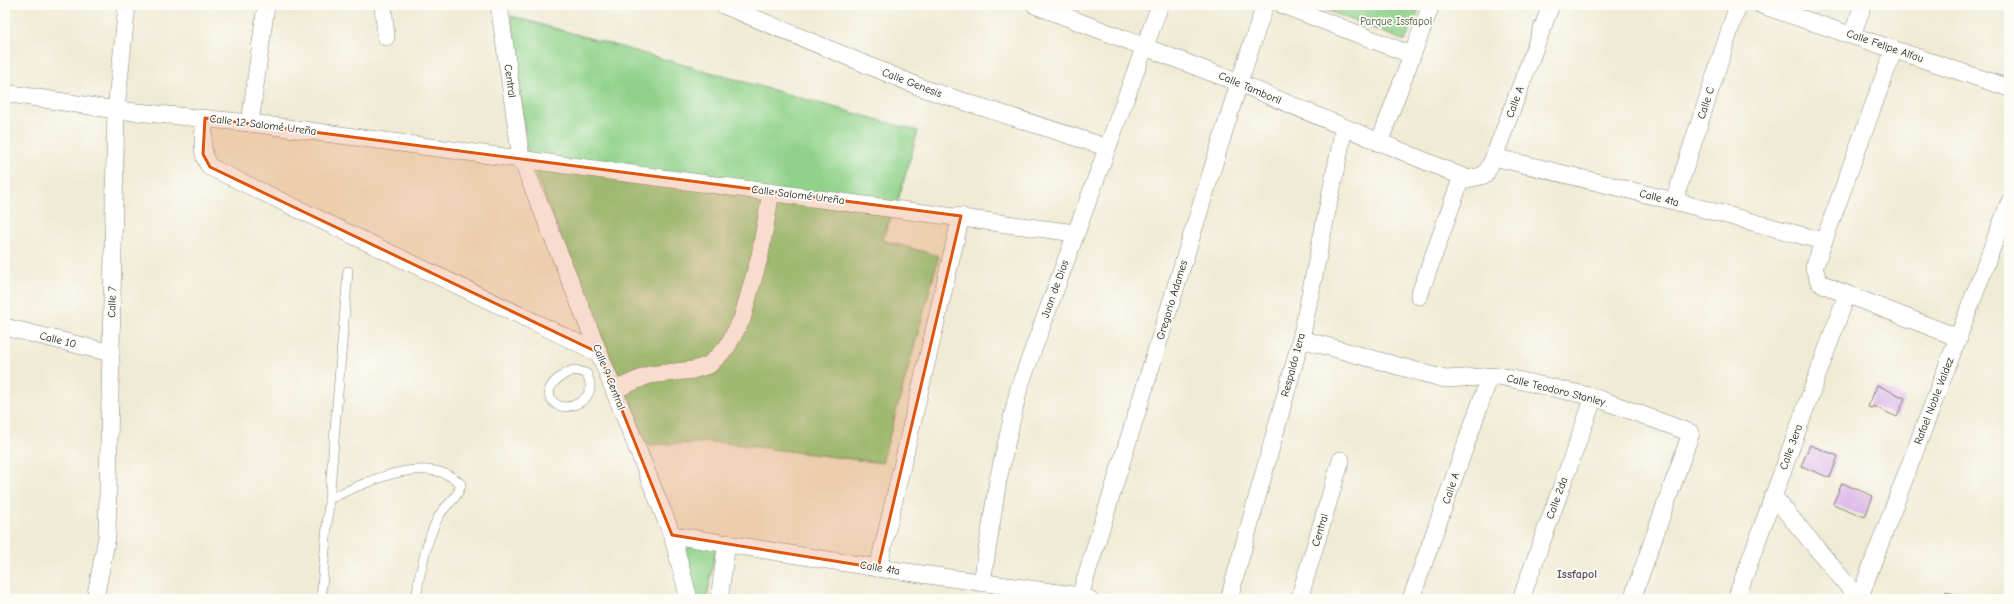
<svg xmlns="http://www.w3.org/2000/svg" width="2014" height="604" font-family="'Comic Neue',sans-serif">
	<rect width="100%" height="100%" fill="#fdfcf7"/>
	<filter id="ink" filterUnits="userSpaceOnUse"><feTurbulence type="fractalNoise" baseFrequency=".025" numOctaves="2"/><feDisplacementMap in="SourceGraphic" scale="8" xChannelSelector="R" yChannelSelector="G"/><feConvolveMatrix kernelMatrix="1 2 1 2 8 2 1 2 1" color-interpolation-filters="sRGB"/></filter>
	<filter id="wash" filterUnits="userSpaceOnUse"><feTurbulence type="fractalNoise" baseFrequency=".012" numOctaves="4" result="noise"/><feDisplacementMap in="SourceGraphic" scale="16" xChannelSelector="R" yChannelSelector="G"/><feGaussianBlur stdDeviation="0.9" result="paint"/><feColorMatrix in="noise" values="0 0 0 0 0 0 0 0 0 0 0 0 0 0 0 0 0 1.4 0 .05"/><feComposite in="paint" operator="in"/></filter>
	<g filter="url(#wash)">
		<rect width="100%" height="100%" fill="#f0ebd4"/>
		<g fill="#90d28a" stroke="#567753">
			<polygon points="1314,5 1406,5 1419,11 1405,41"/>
			<polygon points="511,16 918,131 898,200 882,240 939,256 882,463 718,442 648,445 617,375 527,153"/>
			<polygon points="679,541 716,545 707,599 694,599"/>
		</g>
		<g id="blocks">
			<g fill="#dab2e8">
				<polygon points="1877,385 1905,398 1897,417 1873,406 1872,408 1868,407"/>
				<polygon points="1810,445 1838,456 1830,478 1801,466"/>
				<polygon points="1842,483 1873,496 1865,517 1833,504"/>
				<polygon points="1946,591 1967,599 1943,599"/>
			</g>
		</g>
	</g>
	<g filter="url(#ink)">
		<use href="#blocks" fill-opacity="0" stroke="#868478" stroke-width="1"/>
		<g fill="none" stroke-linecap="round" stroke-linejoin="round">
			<defs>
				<g id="service">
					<path d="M573,370l6,1 8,3c2,5 4,10 3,15 -2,12 -19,20 -30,17 -4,-1 -7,-4 -9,-7 -7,-14 11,-24 22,-29z"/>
					<path d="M329,499c36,-16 98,-48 132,-15 -4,17 -15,19 -22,32 -12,21 -20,59 -23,83"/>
					<polyline points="321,599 348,271"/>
				</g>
				<g id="minor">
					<polyline points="383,5 386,37"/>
					<polyline points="499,5 521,158 672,535 689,599"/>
					<polyline points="723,5 925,89 1106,147"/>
					<polyline points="1035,5 1239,83 1468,179 1485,175 1494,157 1551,5"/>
					<polyline points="1283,5 1412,55"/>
					<polyline points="1761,5 2009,88"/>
					<polyline points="1852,35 1863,5"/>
					<polyline points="1894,49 1814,268 1819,282 1836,290 1959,338"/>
					<polyline points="5,93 116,110 250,123 1075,233"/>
					<path d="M205,118c-1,17 -6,36 5,49l389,186"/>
					<polyline points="250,123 266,5"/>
					<polyline points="1379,143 1431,5"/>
					<polyline points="1494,157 1674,201 1823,241"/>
					<polyline points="1674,201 1738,5"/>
					<polyline points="1419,296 1462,176"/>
					<polyline points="5,327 111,353"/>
					<polyline points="1301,339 1445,379 1499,376 1594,397 1691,433 1632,599"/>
					<polyline points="614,390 649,375 693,370 709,365 727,347 742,319 760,255 771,192"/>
					<polyline points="1773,496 1859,599"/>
					<polyline points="672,535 878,568 1080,596 1089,599"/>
					<polyline points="878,568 961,216"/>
					<polyline points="982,583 998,480 1019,388 1160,5"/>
					<polyline points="1080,596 1239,83 1265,5"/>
					<polyline points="95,599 107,537 116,110 127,5"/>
					<polyline points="719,599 727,543"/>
					<polyline points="1229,599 1301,339 1344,128"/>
					<polyline points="1299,599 1341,460"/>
					<polyline points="1411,599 1490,376"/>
					<polyline points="1521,599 1594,397"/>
					<polyline points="1736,599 1847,294"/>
					<polyline points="1859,599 2009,203"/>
				</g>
			</defs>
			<use href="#service" stroke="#868478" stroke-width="10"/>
			<use href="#minor" stroke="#868478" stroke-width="18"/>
			<use href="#service" stroke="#fff" stroke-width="9"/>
			<use href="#minor" stroke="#fff" stroke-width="17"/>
		</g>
	</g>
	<path fill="#de560d" fill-opacity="0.2" stroke="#de560d" stroke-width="3" stroke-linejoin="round" d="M205,118l756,98 -83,352 -206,-33 -73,-182 -389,-186 -7,-13z"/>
	<g text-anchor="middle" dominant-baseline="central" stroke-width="3.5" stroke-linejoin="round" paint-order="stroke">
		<g font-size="11" fill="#455c42" stroke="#fdfcf7">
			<text x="1396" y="21">Parque Issfapol</text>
		</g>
		<g font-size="11" fill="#1c1c1c" stroke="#fdfcf7">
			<text transform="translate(1885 46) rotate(19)">Calle Felipe Alfau</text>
			<text transform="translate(510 81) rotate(82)">Central</text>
			<text transform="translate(912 83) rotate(21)">Calle Genesis</text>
			<text transform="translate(1250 88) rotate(23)">Calle Tamboril</text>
			<text transform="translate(1515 102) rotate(-70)">Calle A</text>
			<text transform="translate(1706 103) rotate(-72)">Calle C</text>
			<text transform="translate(263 125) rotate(7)">Calle 12 Salomé Ureña</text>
			<text transform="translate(798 195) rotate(7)">Calle Salomé Ureña</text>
			<text transform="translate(1659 198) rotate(14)">Calle 4ta</text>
			<text transform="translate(1055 289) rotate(-70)">Juan de Dios</text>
			<text transform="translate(1172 300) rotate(-73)">Gregorio Adames</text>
			<text transform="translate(112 302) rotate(-89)">Calle 7</text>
			<text transform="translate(58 340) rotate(14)">Calle 10</text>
			<text transform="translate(1293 365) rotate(-75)">Respaldo 1era</text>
			<text transform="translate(609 377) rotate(68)">Calle 9 Central</text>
			<text transform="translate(1556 390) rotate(14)">Calle Teodoro Stanley</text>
			<text transform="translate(1934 401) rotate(-69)">Rafael Noble Valdez</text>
			<text transform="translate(1791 447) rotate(-70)">Calle 3era</text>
			<text transform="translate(1451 488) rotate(-71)">Calle A</text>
			<text transform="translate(1557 498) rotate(-70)">Calle 2da</text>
			<text transform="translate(1320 530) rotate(-73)">Central</text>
			<text transform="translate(880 568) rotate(9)">Calle 4ta</text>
		</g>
		<g font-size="12" font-weight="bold" fill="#5e5063" stroke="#fdfcf7">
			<text x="1577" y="574">Issfapol</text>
		</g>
	</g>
	<rect width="2014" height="604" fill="none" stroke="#fdfcf7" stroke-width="20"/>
</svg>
